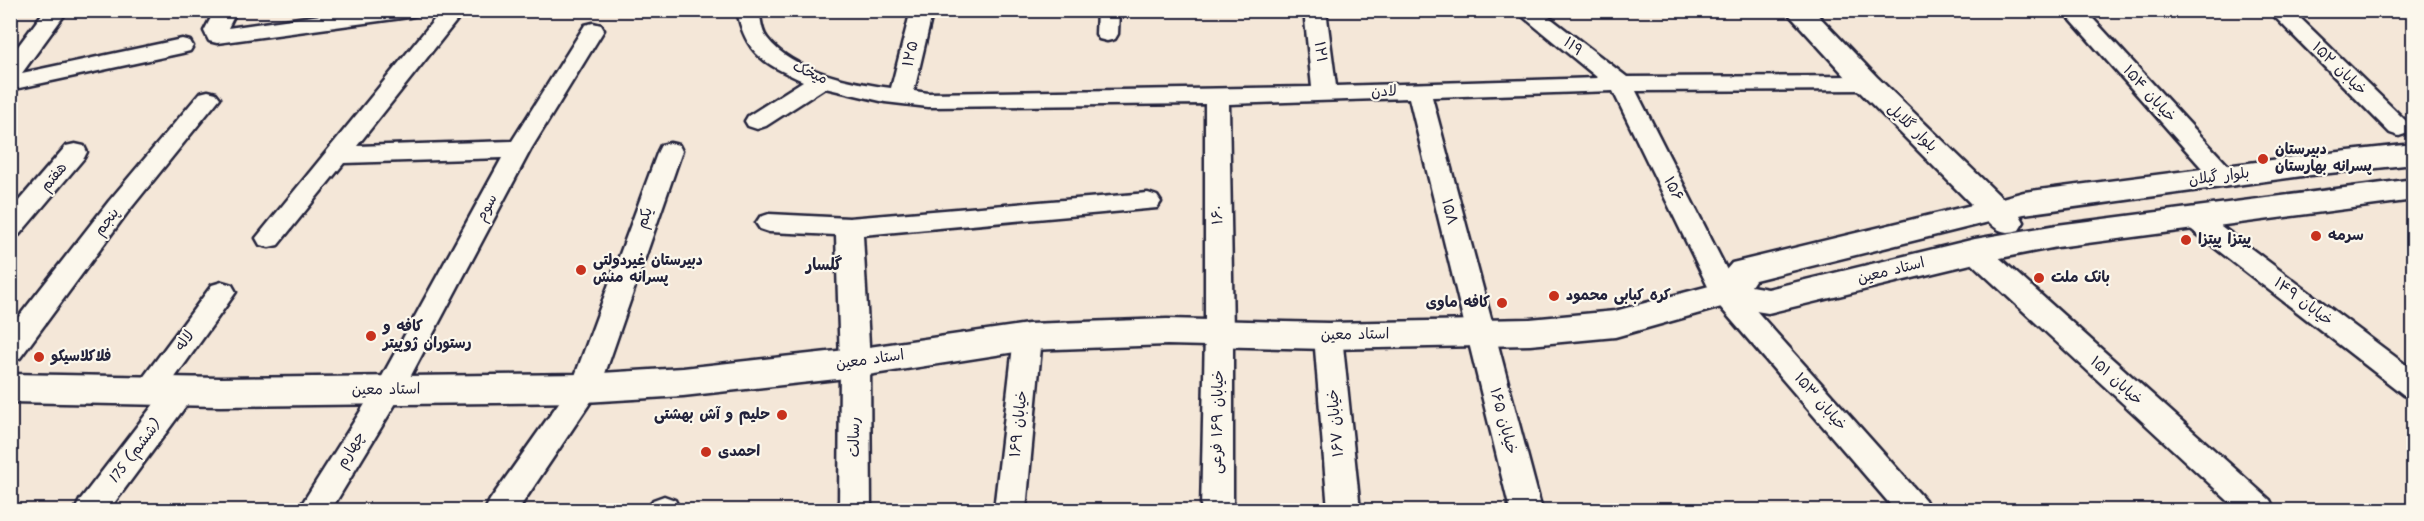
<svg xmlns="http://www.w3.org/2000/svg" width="2424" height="521" font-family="Kalam,'Playpen Sans Arabic',sans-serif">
	<rect width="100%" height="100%" fill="#f4e7d8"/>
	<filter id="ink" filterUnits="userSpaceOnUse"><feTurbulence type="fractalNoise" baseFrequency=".0167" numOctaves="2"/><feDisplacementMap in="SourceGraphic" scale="12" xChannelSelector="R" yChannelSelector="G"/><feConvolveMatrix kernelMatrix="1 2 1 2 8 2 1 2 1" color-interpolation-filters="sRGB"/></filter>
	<g filter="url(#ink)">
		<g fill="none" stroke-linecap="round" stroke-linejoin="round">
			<defs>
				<g id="street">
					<polygon points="45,10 68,10 22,73 182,39 190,41 193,46 190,51 182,53 10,90 10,57"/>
					<polygon points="215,10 237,10 228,28 356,10 420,10 417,15 409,17 217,43 209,41 204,31"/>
					<polygon points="442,10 465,10 357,146 512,141 585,25 593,23 601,25 604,30 531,149 399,398 331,510 298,510 379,382 502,158 344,163 278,245 269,247 260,245 256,238"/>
					<path d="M737,10h22c2,9 2,21 8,28 25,33 85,45 124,50l20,-78h22l-19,81 14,2 384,-6 -8,-77h22l10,76 262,-8 -83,-68h25l87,67 240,-1 8,2 4,5 -4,5 -8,2 -231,1 100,197 189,212 5,10h-35l-180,-209 -102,-210 -181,6 110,413h-32l-101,-412 -180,6 4,229v177h-32l4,-177v-229l-277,3 -43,-5 -60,-14 -59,38 -9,3 -9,-3 -3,-5 3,-5 55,-35c-38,-17 -58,-27 -66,-71z"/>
					<polygon points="1097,10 1119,10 1118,34 1115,39 1107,41 1099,39 1096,34"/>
					<polygon points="2062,10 2085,10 2234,172 2238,178 2234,184 2225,186 2216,184"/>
					<polygon points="2268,10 2292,10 2408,123 2411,128 2408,133 2399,136 2390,133"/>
					<polygon points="208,91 216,93 220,98 216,103 127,213 20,358 10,361 10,328 109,201 200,93"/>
					<polygon points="670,143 679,145 682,151 600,388 518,510 485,510 490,500 572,384 658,151 661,145"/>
					<polygon points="75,144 84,146 87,152 84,158 19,235 10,238 10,211 66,146"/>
					<polygon points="1148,193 1157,196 1161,202 1157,208 863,235 870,363 871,510 839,510 840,363 836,235 769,232 760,229 756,223 760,217 769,214 849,218"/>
					<polygon points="2192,208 2201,211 2414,371 2414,398 2404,395 2183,223 2179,217 2183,211"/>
					<polygon points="1975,242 1984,244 2270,500 2275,510 2238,510 1966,258 1962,251 1966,244"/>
					<polygon points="222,282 232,285 236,292 171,383 181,379 191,383 196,391 191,399 109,510 75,510 80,500 157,400 149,403 139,399 134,391 139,383 212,285"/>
					<polygon points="1328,325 1338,328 1342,336 1360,510 1328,510 1314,336 1318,328"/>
					<polygon points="1028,326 1038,329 1042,337 1026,510 994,510 1014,337 1018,329"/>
					<polygon points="664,496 675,500 680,510 648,510 653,500"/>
				</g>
				<path id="secondary" d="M1785,10h28l64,67 125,121 22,-6 278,-36 112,-12v20l-112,12 -278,38 -4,1 4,7 -5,8c-13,4 -20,2 -30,-8l-234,58 -4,6 17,3 207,-50 82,-14 357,-46v21l-357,47 -82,16 -207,50 -43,-7 -110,31 -85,8 -202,4 -161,-4 -139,5 -173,27 -172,19 -98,6 -365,4 -210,-4v-28l210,4 365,-4 98,-6 172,-19 173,-25 139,-5 161,4 202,-4 85,-8 98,-26 19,-22 240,-58 -115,-116z"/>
			</defs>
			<use href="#street" stroke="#22223b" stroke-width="5"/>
			<use href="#secondary" stroke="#22223b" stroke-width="5"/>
			<use href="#street" fill="#fbf7ec" fill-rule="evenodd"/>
			<use href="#secondary" fill="#fbf7ec" fill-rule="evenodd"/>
		</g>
	</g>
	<g fill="#c8321e" stroke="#fbf7ec" stroke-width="2">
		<circle cx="2263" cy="159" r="6"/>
		<circle cx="2316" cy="236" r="6"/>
		<circle cx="2186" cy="240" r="6"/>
		<circle cx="581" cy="270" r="6"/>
		<circle cx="2039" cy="278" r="6"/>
		<circle cx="1554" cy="296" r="6"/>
		<circle cx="1502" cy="303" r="6"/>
		<circle cx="371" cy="336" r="6"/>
		<circle cx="39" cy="357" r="6"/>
		<circle cx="782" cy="415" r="6"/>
		<circle cx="706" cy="452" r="6"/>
	</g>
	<g text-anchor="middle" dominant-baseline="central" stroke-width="4.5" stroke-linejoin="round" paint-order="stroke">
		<g font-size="15" fill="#22223b" stroke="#fbf7ec">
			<text transform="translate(1573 47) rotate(38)">۱۱۹</text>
			<text transform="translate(1320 52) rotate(83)">۱۲۱</text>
			<text transform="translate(911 54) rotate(-77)">۱۲۵</text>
			<text transform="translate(2339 69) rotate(44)">خیابان ۱۵۲</text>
			<text transform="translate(810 73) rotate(24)">میخک</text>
			<text transform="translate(1384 92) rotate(-2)">لادن</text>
			<text transform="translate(2149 94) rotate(48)">خیابان ۱۵۴</text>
			<text transform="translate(1912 128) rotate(44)">بلوار گلایل</text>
			<text transform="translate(54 177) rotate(-50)">هفتم</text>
			<text transform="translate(2219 177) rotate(-7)">بلوار گیلان</text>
			<text transform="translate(1673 189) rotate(63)">۱۵۶</text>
			<text transform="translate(487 208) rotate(-62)">سوم</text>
			<text transform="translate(1449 212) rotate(76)">۱۵۸</text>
			<text transform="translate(1218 215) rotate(-91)">۱۶۰</text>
			<text transform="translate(645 218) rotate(-70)">یکم</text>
			<text transform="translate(107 222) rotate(-53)">پنجم</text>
			<text transform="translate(1891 271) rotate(-14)">استاد معین</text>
			<text transform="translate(2303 302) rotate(37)">خیابان ۱۴۹</text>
			<text transform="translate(1355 335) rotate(-1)">استاد معین</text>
			<text transform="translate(185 341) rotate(-54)">لاله</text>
			<text transform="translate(870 360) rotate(-8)">استاد معین</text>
			<text transform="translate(2116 381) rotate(42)">خیابان ۱۵۱</text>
			<text transform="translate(386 390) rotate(-1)">استاد معین</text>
			<text transform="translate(1820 402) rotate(49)">خیابان ۱۵۳</text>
			<text transform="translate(1503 421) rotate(75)">خیابان ۱۶۵</text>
			<text transform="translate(1218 422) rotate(-89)">خیابان ۱۶۹ فرعی</text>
			<text transform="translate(1336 423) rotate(-95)">خیابان ۱۶۷</text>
			<text transform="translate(1019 424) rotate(-84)">خیابان ۱۶۹</text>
			<text transform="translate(855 437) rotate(-90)">رسالت</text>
			<text transform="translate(351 450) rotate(-58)">چهارم</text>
			<text transform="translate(136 451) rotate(-53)">175 (ششم)</text>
		</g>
		<g font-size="15" font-weight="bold" fill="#22223b" stroke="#fbf7ec" text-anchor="start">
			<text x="2275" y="150">دبیرستان<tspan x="2275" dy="17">پسرانه بهارستان</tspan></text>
			<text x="2328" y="236">سرمه</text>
			<text x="2198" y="240">پیتزا پیتزا</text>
			<text x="593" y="261">دبیرستان غیردولتی<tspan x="593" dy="17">پسرانه منش</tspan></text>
			<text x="2051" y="278">بانک ملت</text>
			<text x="1566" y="296">کره کبابی محمود</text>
			<text x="1490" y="303" text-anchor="end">کافه ماوی</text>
			<text x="383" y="327">کافه و<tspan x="383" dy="17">رستوران ژوپیتر</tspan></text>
			<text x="51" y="357">فلاکلاسیکو</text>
			<text x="770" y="415" text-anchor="end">حلیم و آش بهشتی</text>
			<text x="718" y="452">احمدی</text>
		</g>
		<g font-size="16" font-weight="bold" fill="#22223b" stroke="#fbf7ec">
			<text x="824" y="265">گلسار</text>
		</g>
	</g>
	<rect width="2424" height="521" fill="none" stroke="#fbf7ec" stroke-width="36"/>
	<rect x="18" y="18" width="2388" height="485" fill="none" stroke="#22223b" stroke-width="2" filter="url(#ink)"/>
</svg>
